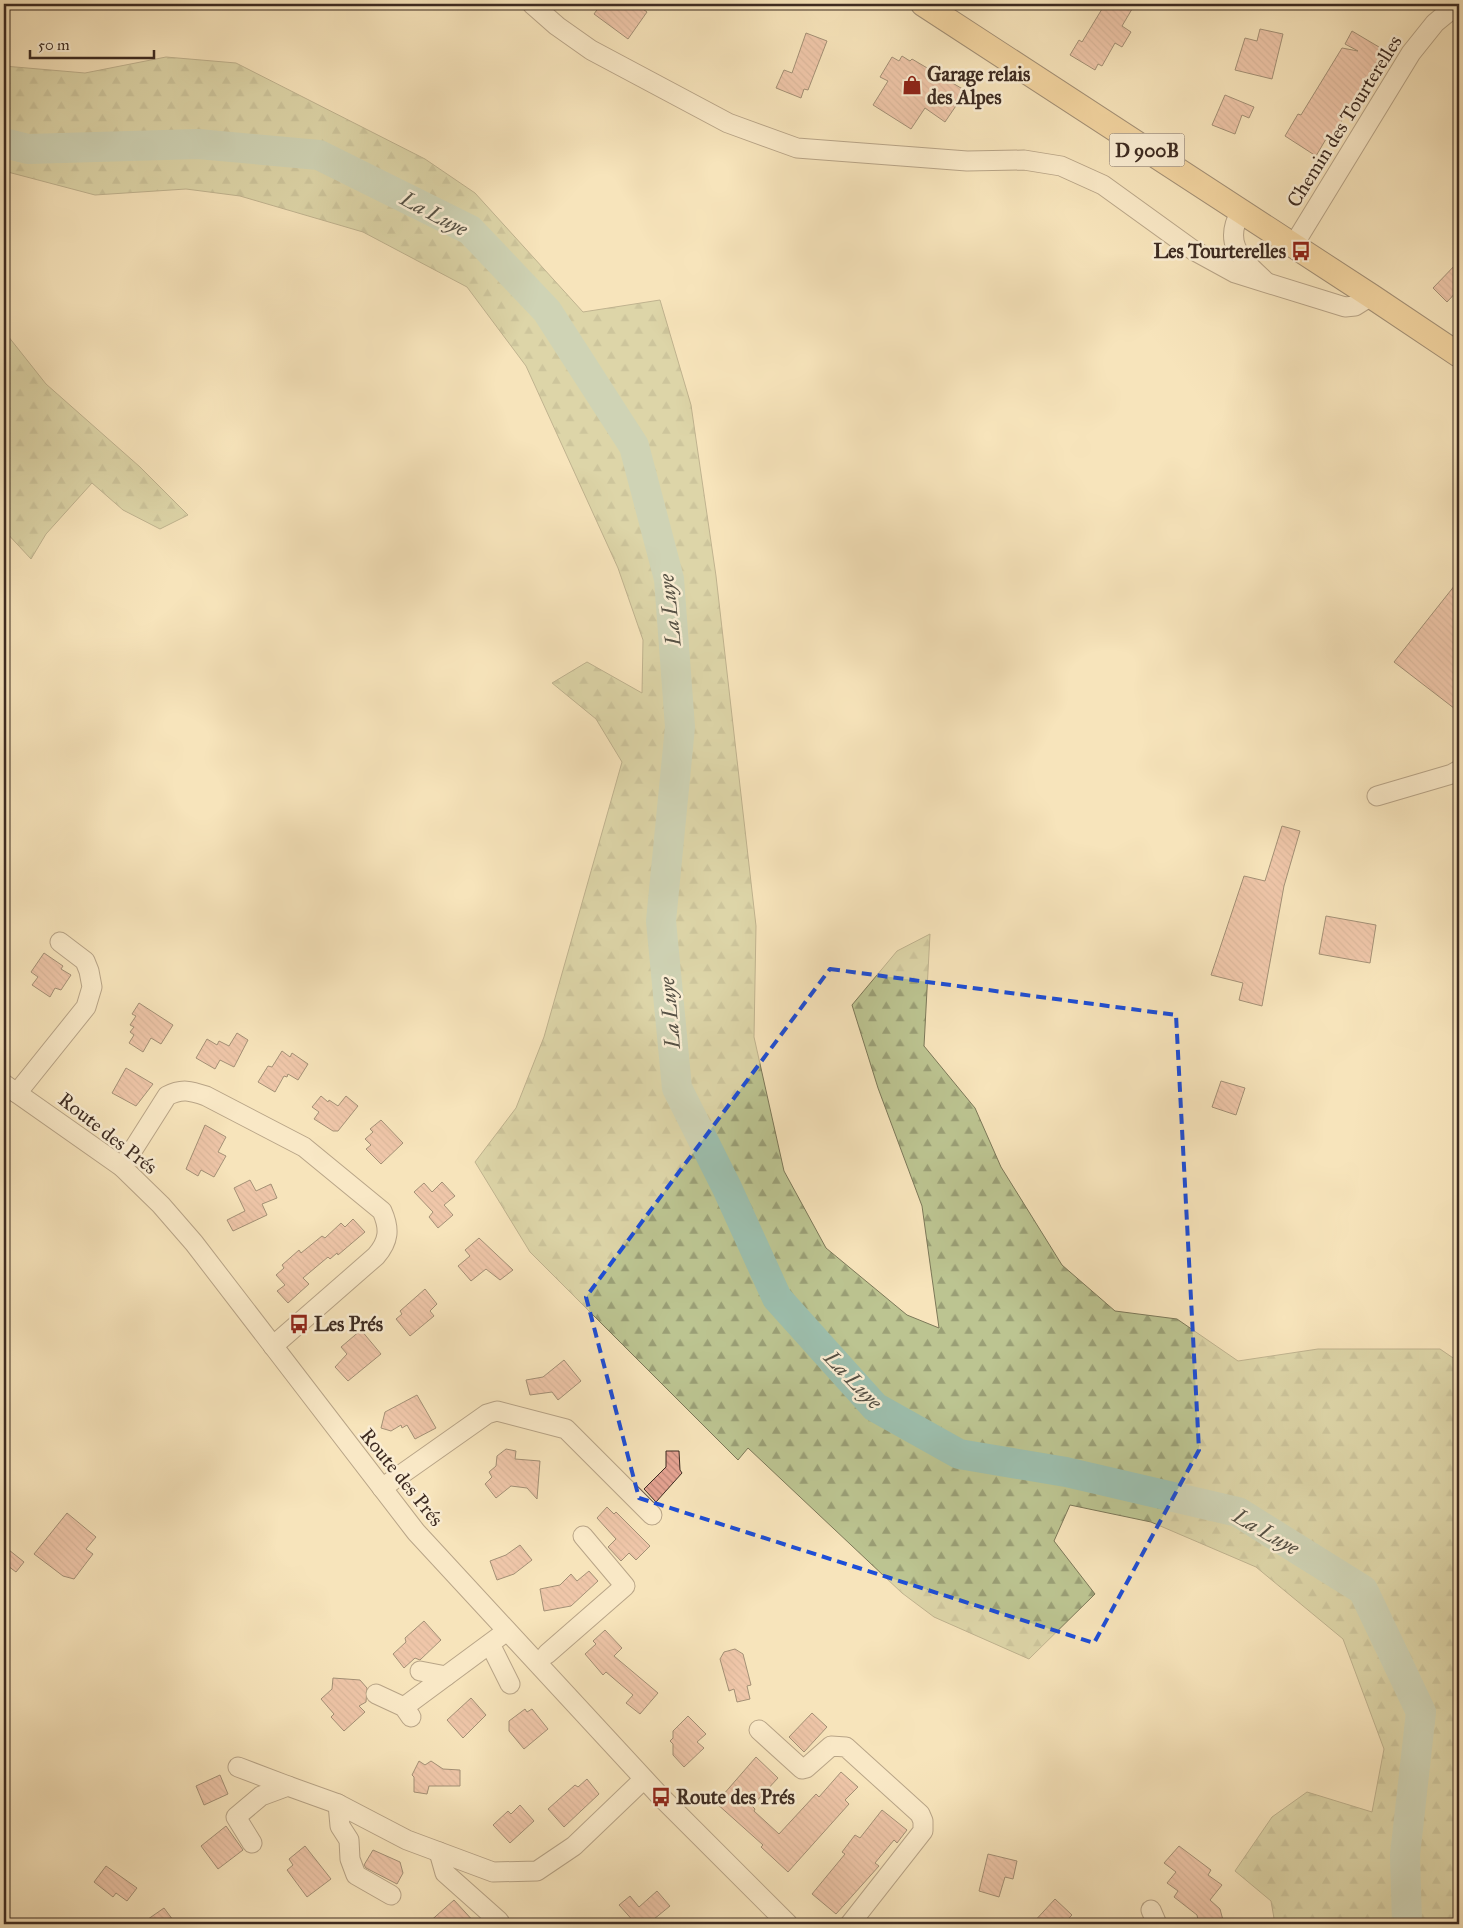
<svg xmlns="http://www.w3.org/2000/svg" width="1463" height="1928" font-family="'IM FELL Great Primer',serif">
	<defs>
		<pattern id="forest-firs" width="22" height="20" patternUnits="userSpaceOnUse" patternTransform="scale(1.25)"><rect width="22" height="20" fill="#bcc491"/><path d="M5 1l3.5 6h-7zM16 11l3.5 6h-7z" fill="#9a9f76"/></pattern>
		<pattern id="building-back-hatch" width="6" height="6" patternUnits="userSpaceOnUse" patternTransform="scale(1.25)"><rect width="6" height="6" fill="#e5a392"/><path d="M-1 5l2 2M0 0l6 6M5-1l2 2" fill="none" stroke="#bb8577"/></pattern>
	</defs>
	<rect width="100%" height="100%" fill="#f7e4bb"/>
	<filter id="stains"><feTurbulence type="fractalNoise" baseFrequency=".004" numOctaves="4"/><feColorMatrix values="0 0 0 0 .2 0 0 0 0 .09 0 0 0 0 .02 0 0 0 .5 -.17"/></filter>
	<radialGradient id="worn" r=".72"><stop offset=".6" stop-color="#630" stop-opacity="0"/><stop offset="1" stop-color="#630" stop-opacity=".3"/></radialGradient>
	<g fill="url(#forest-firs)" stroke="#7c7859">
		<polygon points="166,57 236,63 425,159 475,193 583,312 660,300 691,405 716,576 756,926 754,1037 784,1171 826,1248 907,1315 939,1328 922,1206 878,1088 852,1005 897,951 930,934 924,1046 975,1108 1001,1167 1062,1265 1115,1311 1177,1319 1238,1361 1318,1349 1440,1349 1459,1362 1459,1924 1275,1924 1271,1901 1235,1871 1272,1817 1307,1792 1372,1812 1384,1749 1343,1639 1256,1567 1151,1522 1070,1505 1054,1541 1095,1594 1029,1659 934,1617 902,1593 748,1448 738,1460 530,1252 475,1162 516,1108 544,1037 622,762 596,719 552,683 587,662 642,693 643,640 618,568 526,366 467,287 363,232 240,196 186,189 95,195 4,171 4,66 85,73"/>
		<polygon points="4,331 46,384 140,467 188,515 160,529 123,510 92,483 46,534 31,559 4,530"/>
	</g>
	<g fill="none" stroke-linecap="round" stroke-linejoin="round">
		<polyline stroke="#9dbfae" stroke-width="30" points="4,143 28,149 198,144 319,155 470,230 547,311 634,446 669,579 680,727 661,921 677,1088 727,1188 777,1298 875,1407 959,1454 1066,1472 1238,1512 1363,1590 1421,1712 1405,1855 1407,1924"/>
	</g>
	<g fill="url(#building-back-hatch)" stroke="#3d2b21">
		<polygon points="601,4 636,4 647,12 628,39 594,14"/>
		<polygon points="1105,4 1135,4 1122,26 1131,32 1122,47 1115,43 1102,66 1098,64 1095,70 1070,55 1079,40 1082,42"/>
		<polygon points="1260,29 1283,34 1272,79 1235,70 1245,38 1257,41"/>
		<polygon points="1352,31 1384,50 1333,135 1329,134 1316,156 1285,136 1298,114 1301,115 1342,48 1358,51 1345,44"/>
		<polygon points="806,33 827,41 808,90 804,89 801,98 776,88 784,70 792,73"/>
		<polygon points="902,56 910,61 912,59 966,91 945,122 925,108 911,129 873,105 888,81 880,77 892,57 899,61"/>
		<polygon points="1225,95 1254,107 1249,118 1242,115 1235,134 1212,125"/>
		<polygon points="1459,261 1459,289 1447,302 1433,288"/>
		<polygon points="1459,580 1459,712 1394,662"/>
		<polygon points="1282,826 1300,831 1284,886 1262,1006 1239,1000 1243,983 1211,975 1244,876 1265,881"/>
		<polygon points="1326,916 1376,925 1370,963 1319,954"/>
		<polygon points="44,953 63,966 61,969 71,975 61,990 55,988 50,997 32,985 38,977 31,972"/>
		<polygon points="139,1003 173,1025 161,1044 151,1038 143,1052 129,1043 134,1035 130,1032 134,1027 130,1025 136,1016 132,1014"/>
		<polygon points="237,1033 248,1040 234,1067 220,1060 215,1069 196,1058 207,1039 217,1045 219,1041 229,1046"/>
		<polygon points="282,1051 290,1057 292,1053 308,1064 298,1080 288,1074 287,1077 284,1076 275,1092 258,1082 268,1066 272,1067"/>
		<polygon points="126,1068 153,1084 136,1106 112,1093"/>
		<polygon points="1221,1081 1245,1088 1236,1115 1212,1107"/>
		<polygon points="321,1096 328,1102 329,1100 338,1106 346,1096 358,1106 338,1131 333,1131 314,1119 319,1112 312,1107"/>
		<polygon points="381,1120 403,1143 381,1164 366,1149 371,1145 365,1139 373,1132 370,1129"/>
		<polygon points="205,1125 226,1137 218,1152 226,1156 214,1177 201,1170 198,1176 186,1169"/>
		<polygon points="250,1180 256,1191 271,1184 277,1198 262,1204 267,1215 233,1231 227,1220 245,1211 234,1188"/>
		<polygon points="442,1182 455,1196 444,1205 453,1215 438,1228 429,1217 433,1212 414,1192 424,1183 432,1192"/>
		<polygon points="353,1219 365,1232 338,1255 337,1253 330,1259 328,1257 303,1278 309,1284 288,1303 277,1291 285,1285 276,1275 284,1268 282,1265 299,1250 301,1253 322,1236 325,1238 341,1223 345,1227"/>
		<polygon points="479,1238 513,1270 500,1280 486,1269 471,1281 458,1266 470,1256 465,1250"/>
		<polygon points="425,1289 437,1304 430,1311 434,1316 410,1336 396,1319 402,1314 400,1311"/>
		<polygon points="361,1330 381,1354 348,1381 335,1367 347,1354 341,1347"/>
		<polygon points="564,1360 581,1381 558,1400 552,1392 530,1395 526,1380 543,1377"/>
		<polygon points="417,1395 436,1428 415,1439 407,1425 402,1428 401,1425 391,1431 381,1428 385,1412"/>
		<polygon points="506,1449 516,1451 515,1459 540,1461 537,1499 527,1488 511,1486 496,1498 485,1484 492,1477 489,1472 496,1466 497,1456"/>
		<polygon points="666,1451 679,1451 680,1470 682,1473 656,1502 644,1489 666,1467"/>
		<polygon points="607,1507 614,1514 616,1512 650,1546 636,1560 629,1553 621,1561 608,1547 616,1539 597,1518"/>
		<polygon points="67,1513 96,1537 86,1549 93,1554 74,1579 63,1576 34,1554"/>
		<polygon points="520,1545 532,1560 514,1574 497,1580 490,1561 506,1555"/>
		<polygon points="4,1546 24,1562 16,1572 4,1563"/>
		<polygon points="589,1571 598,1581 571,1606 544,1611 540,1589 560,1585 571,1574 577,1581"/>
		<polygon points="424,1621 441,1640 420,1660 415,1658 404,1668 393,1654 406,1642 405,1638"/>
		<polygon points="605,1630 622,1648 614,1656 658,1693 640,1714 626,1703 633,1695 606,1672 603,1675 585,1654 596,1644 593,1641"/>
		<polygon points="735,1649 743,1654 751,1685 747,1686 750,1699 737,1702 734,1689 729,1691 720,1659 724,1652"/>
		<polygon points="333,1678 360,1680 367,1688 366,1702 359,1706 365,1712 344,1731 331,1717 334,1714 321,1699 332,1689"/>
		<polygon points="471,1698 486,1715 463,1738 447,1720"/>
		<polygon points="525,1709 527,1712 532,1709 548,1729 524,1749 509,1731 509,1721"/>
		<polygon points="812,1713 827,1727 804,1752 789,1737"/>
		<polygon points="688,1716 706,1734 697,1742 704,1748 684,1767 673,1755 673,1744 670,1741 673,1738 673,1731"/>
		<polygon points="756,1757 778,1778 752,1806 755,1809 754,1811 779,1834 816,1794 819,1797 841,1772 858,1787 845,1800 849,1804 788,1872 761,1847 763,1845 716,1803"/>
		<polygon points="419,1761 425,1765 431,1761 443,1769 460,1770 460,1786 429,1786 427,1794 414,1792 414,1777 412,1775"/>
		<polygon points="220,1775 228,1794 204,1805 196,1786"/>
		<polygon points="587,1779 599,1794 564,1827 548,1809 575,1785 578,1787"/>
		<polygon points="520,1805 534,1821 510,1843 493,1825 508,1811 511,1814"/>
		<polygon points="882,1810 907,1830 897,1843 894,1840 875,1863 879,1866 836,1914 812,1894 845,1854 842,1852 855,1835 860,1838"/>
		<polygon points="226,1826 243,1850 218,1869 201,1846"/>
		<polygon points="305,1846 331,1879 307,1897 287,1870 293,1865 289,1859"/>
		<polygon points="1179,1846 1211,1870 1208,1875 1222,1885 1210,1900 1220,1909 1224,1924 1199,1924 1197,1915 1174,1897 1178,1891 1167,1883 1176,1872 1164,1863"/>
		<polygon points="373,1850 400,1862 403,1873 397,1884 366,1868 364,1865"/>
		<polygon points="988,1854 1017,1861 1013,1879 1005,1877 999,1897 979,1891"/>
		<polygon points="106,1866 137,1888 127,1901 116,1893 113,1897 94,1882"/>
		<polygon points="657,1891 670,1906 648,1924 636,1924 619,1905 630,1896 639,1907"/>
		<polygon points="1055,1899 1072,1915 1063,1924 1032,1924"/>
		<polygon points="454,1900 476,1924 427,1924"/>
		<polygon points="164,1908 176,1924 141,1924"/>
	</g>
	<g fill="none" stroke-linecap="round" stroke-linejoin="round">
		<defs>
			<g id="minor">
				<polyline points="532,4 557,26 591,50 728,123 797,148 967,161 1024,160 1061,166 1103,185 1193,250 1235,273 1345,307 1355,306 1371,296"/>
				<path d="M1241,211c-19,33 1,48 24,70"/>
				<polyline points="1293,246 1411,53 1435,23 1458,4"/>
				<polyline points="1377,796 1452,774 1459,770"/>
				<polyline points="4,1084 122,1167 161,1205 194,1243 416,1532 661,1797 788,1924"/>
				<polyline points="17,1093 86,1007 92,987 89,971 85,961 60,942"/>
				<path d="M122,1167l45,-71c15,-8 24,-5 39,0l98,51 78,64c8,18 7,30 -6,45l-103,90"/>
				<polyline points="382,1488 487,1414 497,1411 566,1429 652,1515"/>
				<polyline points="490,1644 510,1684"/>
				<polyline points="547,1654 625,1586 583,1536"/>
				<polyline points="420,1671 446,1676"/>
				<polyline points="376,1694 404,1707 411,1717"/>
				<polyline points="404,1707 507,1631"/>
				<polyline points="759,1730 802,1769 806,1768 831,1746 846,1747 920,1814 923,1821 923,1831 850,1924"/>
				<polyline points="238,1767 288,1786"/>
				<polyline points="252,1843 236,1817 261,1796 288,1786 338,1804"/>
				<polyline points="439,1852 445,1873 499,1921"/>
				<polyline points="391,1895 356,1875 350,1859 349,1840 340,1826 338,1804 407,1840 493,1872 537,1871 574,1846 644,1779"/>
				<polyline points="1151,1910 1157,1924"/>
			</g>
			<polyline id="major" points="923,4 1371,296 1459,355"/>
		</defs>
		<use href="#minor" stroke="#6c5948" stroke-width="21"/>
		<use href="#major" stroke="#3d2b21" stroke-width="26"/>
		<use href="#minor" stroke="#faedd3" stroke-width="19"/>
		<use href="#major" stroke="#ecc27e" stroke-width="24"/>
	</g>
	<path d="M0 0H1463V1928H0ZM830,969l346,46 23,435 -105,193 -455,-145 -53,-201z" fill="#f7e4bb" fill-opacity=".55" fill-rule="evenodd"/>
	<path fill="none" stroke="#1d4ed8" stroke-width="4" stroke-dasharray="10 6" stroke-linejoin="round" d="M830,969l346,46 23,435 -105,193 -455,-145 -53,-201z"/>
	<defs>
		<symbol id="shop-bare" viewBox="-9 -9 18 18"><path d="M-5-2.5h2.3a2.7 3.5 0 0 1 5.4 0H5L5.5 6h-11ZM-1.5-2.5h3a1.5 2.3 0 0 0-3 0Z" fill="#8f2418" stroke="#faedd3" stroke-width="2.5" paint-order="stroke"/></symbol>
		<symbol id="bus-bare" viewBox="-9 -9 18 18"><path d="M-5-6H5V4H4V6H2V4H-2V6H-4V4H-5ZM-3.5-4V0h7V-4ZM-3.5 1.2v1.5H-2V1.2ZM2 1.2v1.5H3.5V1.2Z" fill="#8f2418" stroke="#faedd3" stroke-width="2.5" paint-order="stroke"/></symbol>
	</defs>
	<g fill-rule="evenodd">
		<use href="#shop-bare" x="898" y="71" width="28" height="28"/>
		<use href="#bus-bare" x="1287" y="237" width="28" height="28"/>
		<use href="#bus-bare" x="285" y="1310" width="28" height="28"/>
		<use href="#bus-bare" x="647" y="1783" width="28" height="28"/>
	</g>
	<g text-anchor="middle" dominant-baseline="central" stroke-width="5" stroke-linejoin="round" paint-order="stroke">
		<rect fill="#faedd3" stroke="#766556" stroke-width="1" x="1109.5" y="133.5" width="75" height="33" rx="4"/>
		<g font-size="19" font-weight="bold" fill="#3d2b21">
			<text x="1147" y="150">D 900B</text>
		</g>
		<g font-size="20" font-weight="bold" fill="#3d2b21" stroke="#faedd3" text-anchor="start">
			<text x="927" y="74">Garage relais<tspan x="927" dy="23">des Alpes</tspan></text>
			<text x="1286" y="251" text-anchor="end">Les Tourterelles</text>
			<text x="314" y="1324">Les Prés</text>
			<text x="676" y="1797">Route des Prés</text>
		</g>
		<g font-size="20" fill="#3d2b21" stroke="#faedd3">
			<text transform="translate(1344 121) rotate(-58)">Chemin des Tourterelles</text>
			<text transform="translate(108 1133) rotate(38)">Route des Prés</text>
			<text transform="translate(402 1477) rotate(51)">Route des Prés</text>
		</g>
		<g font-size="21" font-style="italic" fill="#555044" stroke="#faedd3">
			<text transform="translate(434 214) rotate(28)">La Luye</text>
			<text transform="translate(670 610) rotate(-96)">La Luye</text>
			<text transform="translate(670 1013) rotate(-95)">La Luye</text>
			<text transform="translate(853 1380) rotate(46)">La Luye</text>
			<text transform="translate(1266 1532) rotate(30)">La Luye</text>
		</g>
	</g>
	<rect width="1463" height="1928" fill="none" stroke="#f7e4bb" stroke-width="20"/>
	<rect x="5" y="5" width="1453" height="1918" fill="none" stroke="#3d2b21" stroke-width="2.5"/>
	<rect x="10" y="10" width="1443" height="1908" fill="none" stroke="#3d2b21"/>
	<path d="M30 50v8h124v-8" fill="none" stroke="#3d2b21" stroke-width="2.5"/>
	<text x="38" y="50" font-size="15" fill="#3d2b21" stroke="#faedd3" stroke-width="4" paint-order="stroke">50 m</text>
	<rect width="100%" height="100%" filter="url(#stains)"/>
	<rect width="100%" height="100%" fill="url(#worn)"/>
</svg>
